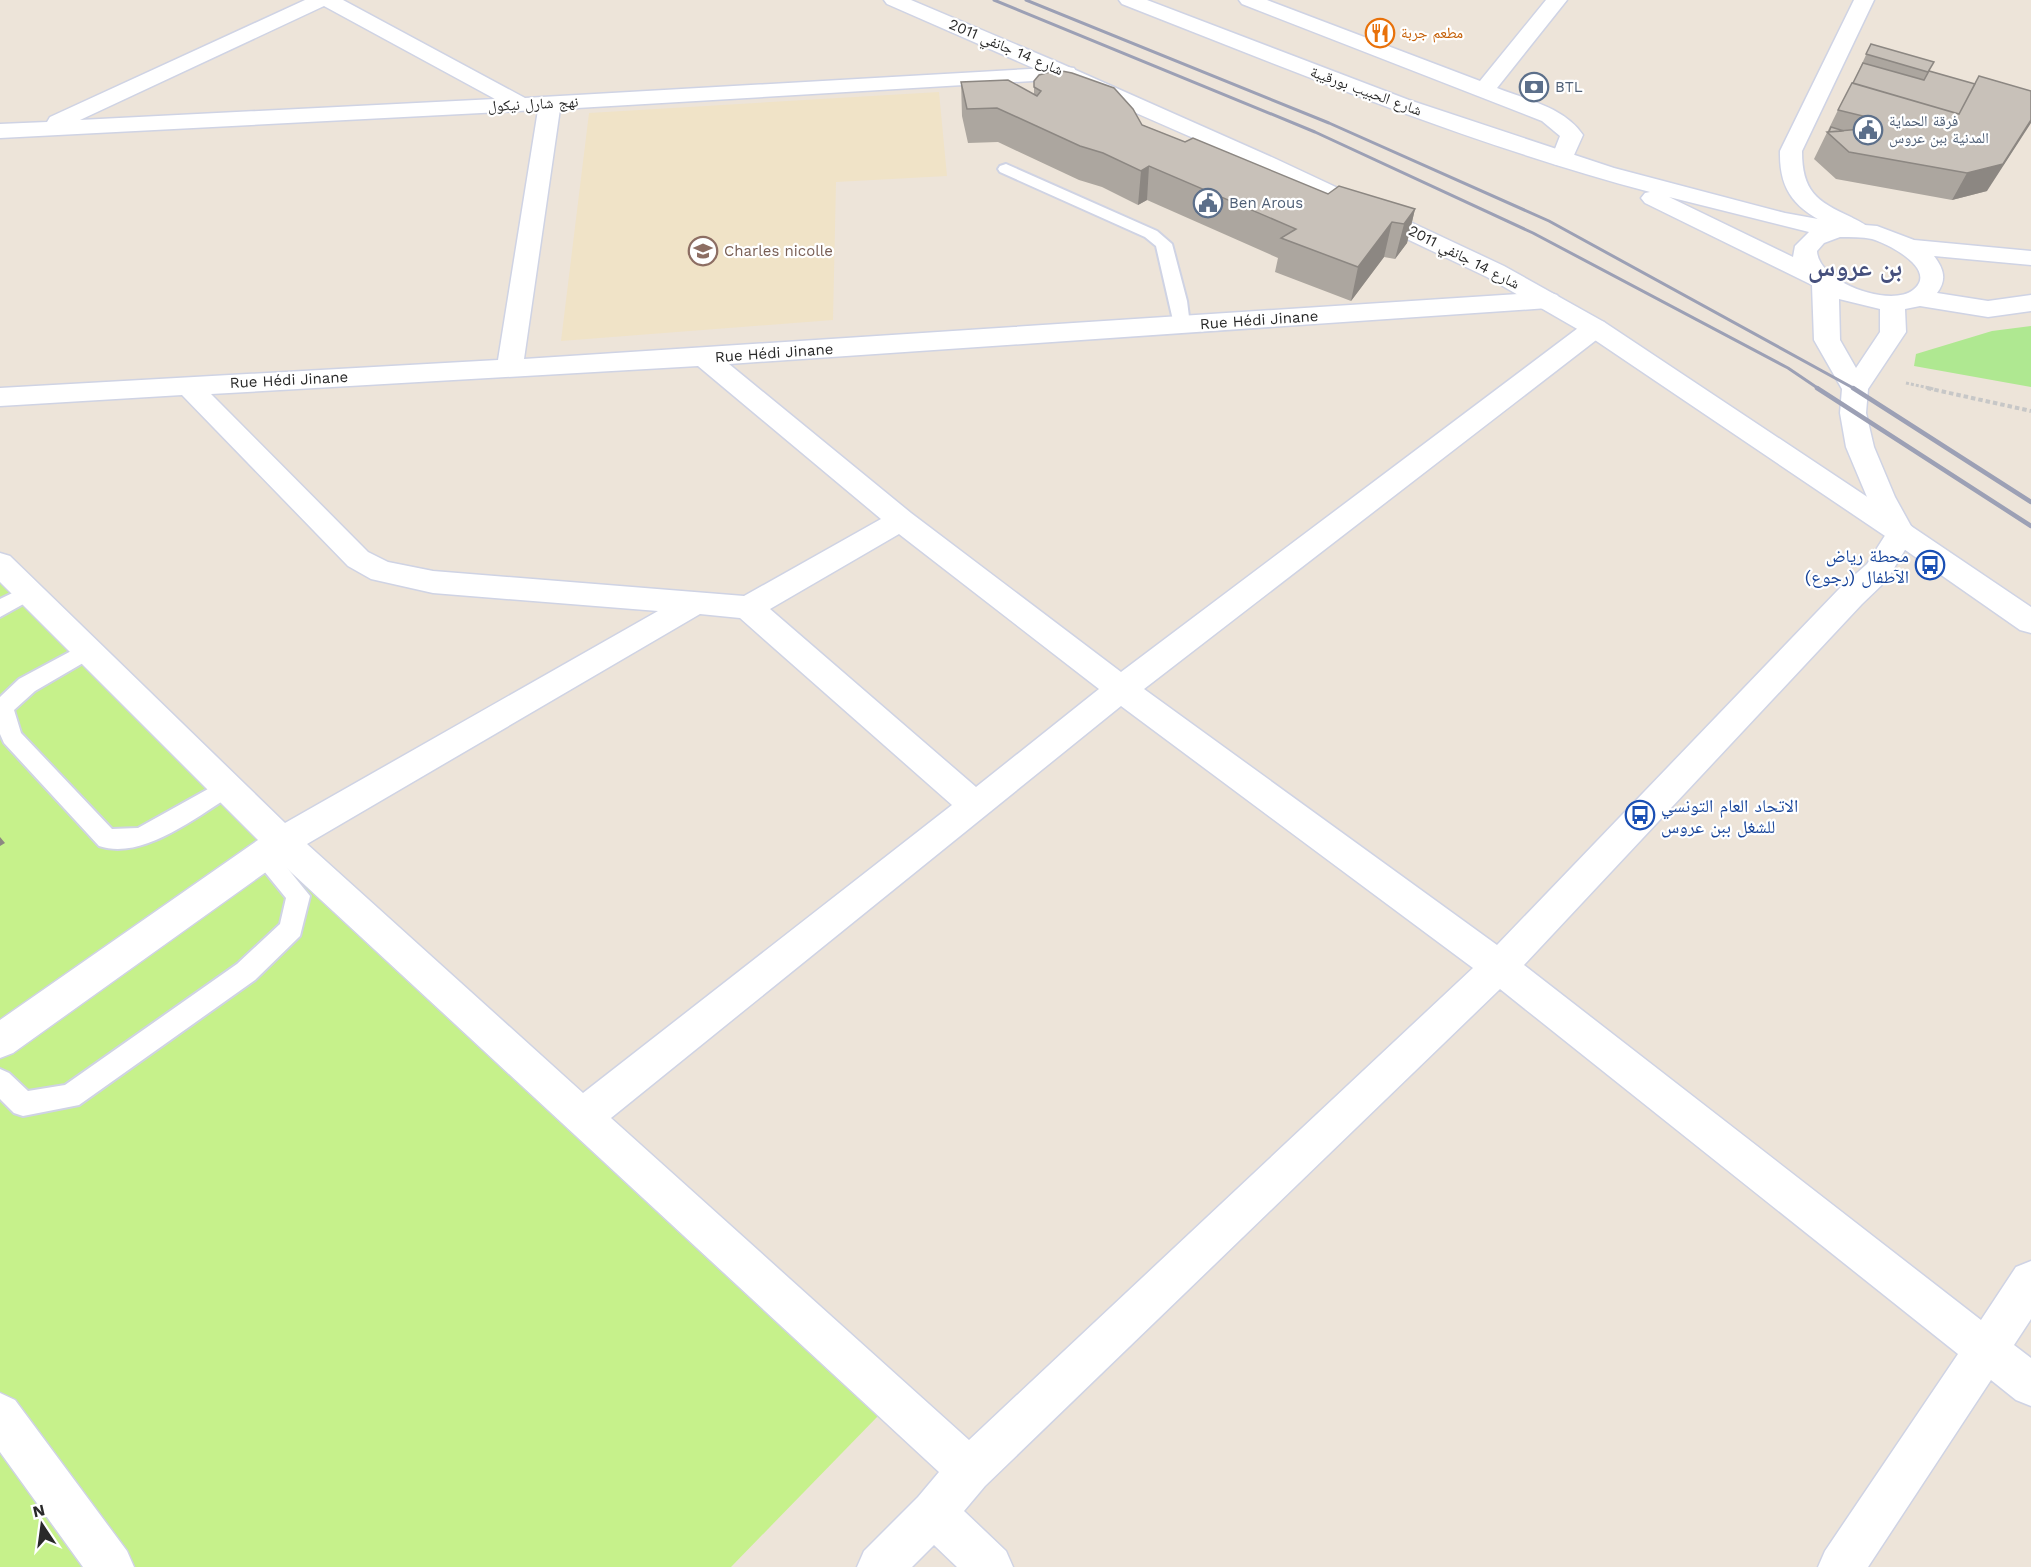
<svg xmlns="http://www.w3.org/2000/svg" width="2031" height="1567" viewBox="0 0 2031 1567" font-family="'Work Sans','Noto Naskh Arabic',sans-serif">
	<rect width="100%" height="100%" fill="#ede4d9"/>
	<path fill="#f0e3c7" d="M939,92L947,176L836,182L833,320L561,341L589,113Z"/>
	<path fill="#afe891" d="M2031,326V387L1914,366L1916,354L1992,331Z"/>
	<path fill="#c6f18b" d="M0,563L878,1416L731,1567H0Z"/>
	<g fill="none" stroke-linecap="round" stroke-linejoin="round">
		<g stroke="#cfd3e4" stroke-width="4">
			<path id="service" d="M1006,164L1157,231L1172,244L1187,301L1190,325L1187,329H1175L1156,246L1145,237L1000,172L998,169L1000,166Z
				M29,585L36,587L39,592L36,597L0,617V599Z
				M88,642L95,644L99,650L95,656L35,691L14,710L21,733L112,829L138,828L226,779L234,782L237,788L234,794C197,816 143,861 99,846L4,743L0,734V697L19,679Z
				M263,845L271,848L310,896L300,936L255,980L79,1105L23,1116L14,1113L0,1099V1069L9,1073L28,1091L65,1085L237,964L280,924L286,898L251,855L255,848Z"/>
		</g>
		<g stroke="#cfd3e4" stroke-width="3">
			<path id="minor" d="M305,0H343L525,98L1066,67L1074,68L1077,73L1074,78L1066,79L560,109L524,359L1548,292L1557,295L1561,300L1557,305L1548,308L729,364L911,513L1121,672L1586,322L1595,320L1604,322L1608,328L1604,334L1144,689L1497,945L1840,588L1867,564L1891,526L1901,523L1911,526L1915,533L1887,580L1862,604L1524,965L1981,1320L2016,1267L2031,1261V1319L2014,1345L2031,1358V1406L2016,1400L1991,1380L1868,1567H1818L1825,1551L1958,1354L1500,989L985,1486L964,1511L1006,1551L1013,1567H957L934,1545L912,1567H857L864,1551L918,1497L939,1472L280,862L13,1053L0,1058V1020L258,840L0,582V553L10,556L285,823L658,611L433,593L371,579L348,566L182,395L0,406V388L498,360L538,110L0,138V124L47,122L50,117ZM324,6L495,99L80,120ZM698,366L881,519L744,596L433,571L388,562L368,552L211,394ZM899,534L1099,689L976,787L770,609ZM700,614L740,618L952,805L583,1093L307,844ZM1121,706L1473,968L969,1440L611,1118Z
				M1239,0H1267L1480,81L1546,0H1567L1497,88C1527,100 1564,107 1583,135L1570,164L1562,166L1554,164L1551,159L1560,136L1542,121L1242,4Z
				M1854,0H1874L1802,151C1802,191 1816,201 1851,217C1858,221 1865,223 1870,230L1866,235C1853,238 1843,232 1831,226C1796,209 1779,192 1780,151Z
				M0,1393L15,1400L127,1551L134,1567H83L0,1452Z"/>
		</g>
		<g stroke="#cfd3e4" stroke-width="3">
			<path id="tertiary" d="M884,0H911L1062,64L1276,159L1504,266L1604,322L1911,526L1915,533L1911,540L1901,543L1891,540L1586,334L1487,277L1207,144L887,4Z"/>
		</g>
		<g stroke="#cfd3e4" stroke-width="3">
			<path id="secondary" d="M1119,0H1147L1409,100L1614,168L1785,213L1840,223L1877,226L1914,240L2031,251V265L1934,256C1944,269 1947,280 1937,293L1988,301L2031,295V311L1988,317L1920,306L1905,309L1906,332L1868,389L1866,413L1874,447L1895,497L1911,526L2031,607V633L2020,630L1891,540L1867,497L1846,447L1840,413L1842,389L1814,340L1812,285L1645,203L1641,198L1645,193L1650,192C1469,144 1296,72 1122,4ZM1669,197L1809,232L1795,246L1793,257ZM1840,237C1851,237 1862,237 1872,239C1889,244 1939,270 1913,290C1890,308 1818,282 1817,251L1824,243ZM1839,299L1880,309V332L1856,368L1840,340Z"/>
		</g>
		<path stroke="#c7c7c7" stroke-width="3" stroke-dasharray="3 2" stroke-linecap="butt" d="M1906,383L1934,389"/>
		<path stroke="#c7c7c7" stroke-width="4" stroke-dasharray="4.5 3" stroke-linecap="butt" d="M1927,388L2031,411"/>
		<use href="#service" fill="#fff" fill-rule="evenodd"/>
		<use href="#minor" fill="#fff" fill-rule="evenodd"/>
		<use href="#tertiary" fill="#fff" fill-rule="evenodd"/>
		<use href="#secondary" fill="#fff" fill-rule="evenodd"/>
		<path stroke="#9ca0b5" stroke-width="3" d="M994,0L1315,132L1533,233L1788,368L1819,389
			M1026,0L1329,123L1549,221L1855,389"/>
		<path stroke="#9ca0b5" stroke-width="4.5" d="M1817,388L2031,526
			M1853,388L2031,502"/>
	</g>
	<path fill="#aca69f" d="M1871,44L1929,71L1987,191L1952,200L1836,179L1814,159L1838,110L1854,81Z
		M1034,81L1185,142L1328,194L1415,209L1407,243L1395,259L1384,257L1351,301L1275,272L1278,258L1147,200L1138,205L1102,187L1079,180L998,142L968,143L962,116L961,82L1034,94Z"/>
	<path fill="#8c8782" d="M2031,120V123L1987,191L1952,200L1967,173Z
		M1149,166L1147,200L1138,205L1141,171Z
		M1415,209L1407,243L1395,259L1404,224Z
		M1392,222L1384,257L1351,301L1358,267Z
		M0,837L5,843L0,846Z"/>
	<path fill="#c8c1b9" stroke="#8c8782" stroke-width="1.5" d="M1871,44L1934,62L1928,72L1866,54Z
		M1863,63L1924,80L1929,71L1975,84L1959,114L1853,83Z
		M1057,70L1072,73L1114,88L1133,109L1142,125L1185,142L1193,138L1328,194L1339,186L1415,209L1404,224L1392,222L1358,267L1281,238L1296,229L1149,166L1141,171L1103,153L1080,146L997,108L967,109L961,82L1008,80L1037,96L1041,91L1034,87V81L1039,75Z
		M1979,76L2031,91V120L2003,164L1967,173L1849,152L1827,132L1861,129L1867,117L1838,110L1852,83L1959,114Z
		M1831,127L1844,131L1829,132Z"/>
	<defs>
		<g id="restaurant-ring" transform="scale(1.5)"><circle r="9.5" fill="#fff" stroke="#e8710a" stroke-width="1.5"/><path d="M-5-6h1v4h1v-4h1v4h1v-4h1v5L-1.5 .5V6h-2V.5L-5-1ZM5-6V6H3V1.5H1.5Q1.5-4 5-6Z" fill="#e8710a"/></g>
		<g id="bank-ring" transform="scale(1.5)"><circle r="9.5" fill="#fff" stroke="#5c6f8a" stroke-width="1.5"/><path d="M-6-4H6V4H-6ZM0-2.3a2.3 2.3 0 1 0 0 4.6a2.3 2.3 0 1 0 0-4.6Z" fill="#5c6f8a"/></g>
		<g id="civic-ring" transform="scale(1.5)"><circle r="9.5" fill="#fff" stroke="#5c6f8a" stroke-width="1.5"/><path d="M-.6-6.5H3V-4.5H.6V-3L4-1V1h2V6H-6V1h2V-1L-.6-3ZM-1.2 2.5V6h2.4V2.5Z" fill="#5c6f8a"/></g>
		<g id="school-ring" transform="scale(1.5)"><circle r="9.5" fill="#fff" stroke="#8d6e63" stroke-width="1.5"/><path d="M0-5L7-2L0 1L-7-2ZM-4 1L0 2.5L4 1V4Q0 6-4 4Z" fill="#8d6e63"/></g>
		<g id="bus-ring" transform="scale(1.5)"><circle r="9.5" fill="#fff" stroke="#1a4fb4" stroke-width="1.5"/><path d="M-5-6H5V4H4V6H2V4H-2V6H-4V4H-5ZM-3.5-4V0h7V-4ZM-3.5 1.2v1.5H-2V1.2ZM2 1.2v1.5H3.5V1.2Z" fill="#1a4fb4"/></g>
	</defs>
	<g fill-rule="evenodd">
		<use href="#restaurant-ring" x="1380" y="33"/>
		<use href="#bank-ring" x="1534" y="87"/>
		<use href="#civic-ring" x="1868" y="130"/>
		<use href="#civic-ring" x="1208" y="203"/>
		<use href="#school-ring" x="703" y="251"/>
		<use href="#bus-ring" x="1930" y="565"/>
		<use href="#bus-ring" x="1640" y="815"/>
	</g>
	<g text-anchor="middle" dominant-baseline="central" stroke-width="4.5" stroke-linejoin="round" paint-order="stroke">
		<g font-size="15" fill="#c56008" stroke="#fff" text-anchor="start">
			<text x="1401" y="33">مطعم جربة</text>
		</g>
		<g font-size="15" fill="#292929" stroke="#fff">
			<text transform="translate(1006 47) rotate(23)">شارع 14 جانفي 2011</text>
			<text transform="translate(1366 91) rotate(20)">شارع الحبيب بورقيبة</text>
			<text transform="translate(533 104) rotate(-3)">نهج شارل نيكول</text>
			<text transform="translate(1464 257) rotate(27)">شارع 14 جانفي 2011</text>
			<text transform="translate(1259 320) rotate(-4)">Rue Hédi Jinane</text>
			<text transform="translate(774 353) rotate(-4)">Rue Hédi Jinane</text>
			<text transform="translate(289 380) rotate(-3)">Rue Hédi Jinane</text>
		</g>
		<g font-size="15" fill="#4e5e75" stroke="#fff" text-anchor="start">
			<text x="1555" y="87">BTL</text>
			<text x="1889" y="121">فرقة الحماية<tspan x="1889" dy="17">المدنية ببن عروس</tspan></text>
			<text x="1229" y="203">Ben Arous</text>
		</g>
		<g font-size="15" fill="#785e54" stroke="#fff" text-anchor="start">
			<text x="724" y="251">Charles nicolle</text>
		</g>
		<g font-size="18" fill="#164399" stroke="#fff" text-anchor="end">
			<text x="1909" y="555">محطة رياض<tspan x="1909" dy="21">الآطفال (رجوع)</tspan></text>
			<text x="1661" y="805" text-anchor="start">الاتحاد العام التونسي<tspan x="1661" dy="21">للشغل ببن عروس</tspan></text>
		</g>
		<g font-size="26" font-weight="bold" fill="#46507d" stroke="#fff">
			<text x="1855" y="267">بن عروس</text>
		</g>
	</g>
	<g transform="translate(42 1525) rotate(347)" stroke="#ffffff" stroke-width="4.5" paint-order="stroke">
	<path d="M0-4.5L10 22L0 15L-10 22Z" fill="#292929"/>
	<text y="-9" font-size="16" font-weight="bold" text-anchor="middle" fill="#292929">N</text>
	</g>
</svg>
